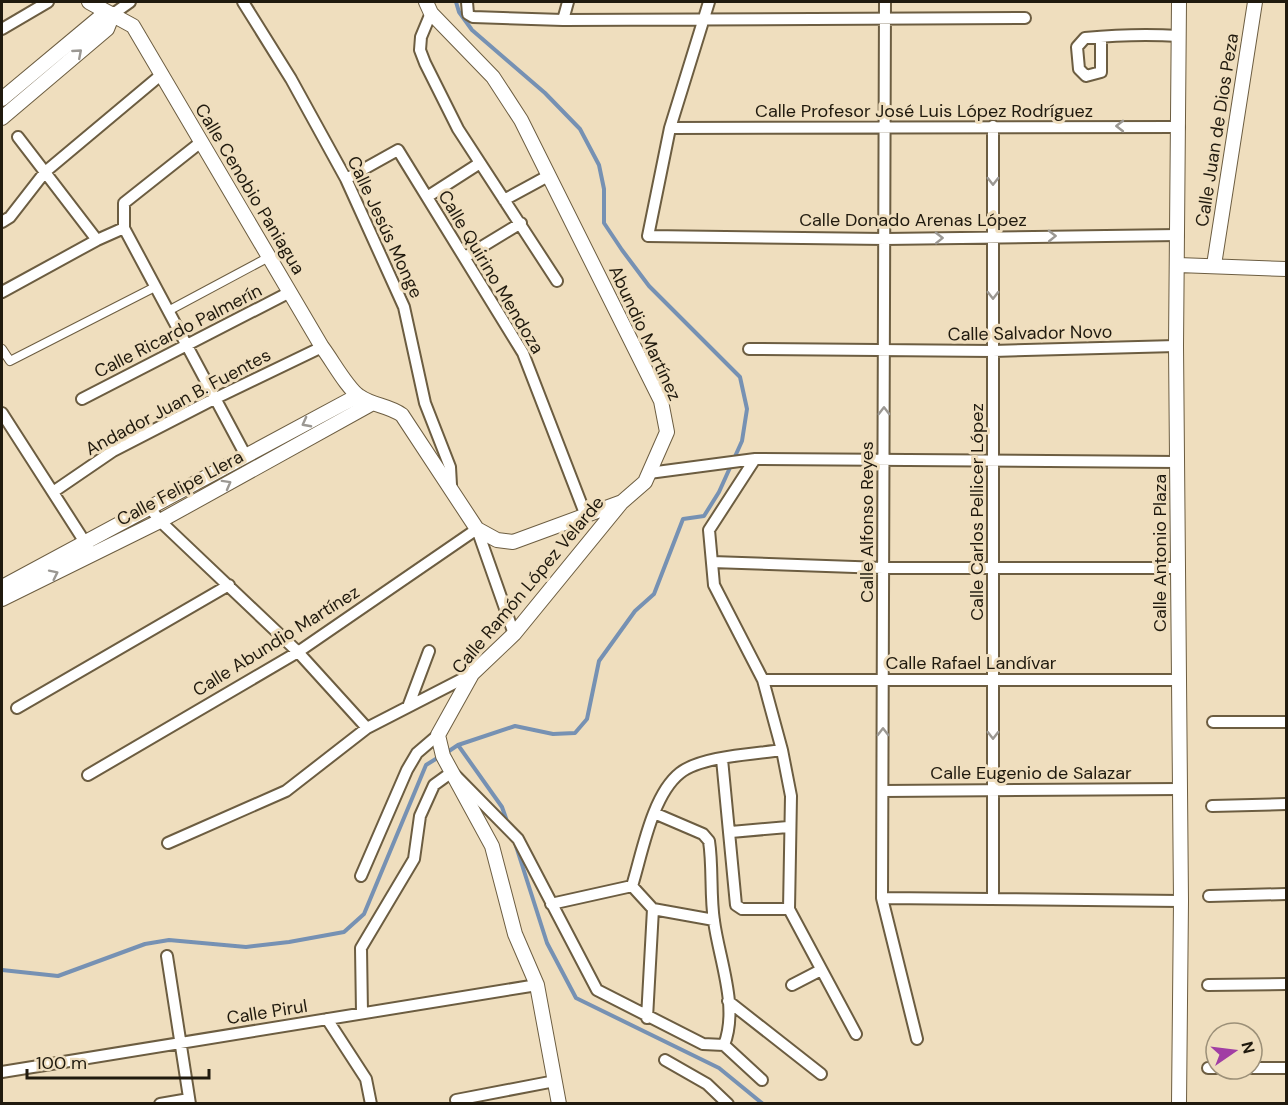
<svg xmlns="http://www.w3.org/2000/svg" width="1288" height="1105" viewBox="0 0 1288 1105" font-family="'DM Sans',sans-serif">
	<rect width="100%" height="100%" fill="#efdebe"/>
	<g fill="none" stroke-linecap="round" stroke-linejoin="round">
		<path stroke="#7691b3" stroke-width="4" d="M458,745L502,807L508,824
			M446,753L458,745L515,726L553,734L575,733L587,719L599,661L635,611L654,594L683,519L704,516L719,492L742,441L747,409L740,377L649,286L622,250L604,223V189L599,165L580,129L545,93L472,30L459,12L456,2
			M516,846L547,943L576,998L719,1068L763,1104
			M2,970L58,976L145,944L169,940L246,947L289,942L344,932L364,914L426,765L439,757"/>
		<g stroke="#6c5d41" stroke-width="10">
			<path id="pedestrian" d="M168,311L269,257
				M2,349L10,361L155,287"/>
		</g>
		<g stroke="#6c5d41" stroke-width="14">
			<path id="minor" d="M243,2L291,79L346,179L404,307L425,403L450,467L451,485
				M467,2L468,14L473,17L563,20L1025,18
				M709,2L670,128L648,236L885,239L1178,235
				M885,2L882,898L917,1039
				M431,13L421,37L420,50L425,63L458,129L557,281
				M113,14L130,2
				M563,20L568,2
				M2,29L48,2
				M1101,37V72L1086,76L1079,69L1077,47L1085,38C1116,35 1148,34 1179,36
				M993,126V899
				M670,128L1179,127
				M18,137L97,240
				M201,142L124,203V228L246,456
				M346,179L398,150L523,353L586,516
				M427,197L480,163
				M504,200L548,176
				M2,222L10,217L45,172L162,74
				M465,257L521,223
				M2,292L97,240L124,228
				M749,349L993,351L1176,346
				M82,399L290,292
				M2,413L88,547
				M755,459L709,530L714,585L763,680L782,750L791,796L789,909L856,1034
				M649,473L755,459L1177,462
				M53,492L113,451L214,399L322,347
				M150,508L160,521L298,652L367,728
				M712,562L883,568H1178
				M763,680H1179
				M408,707L429,651
				M17,708L229,585
				M1213,722H1286
				M722,759L736,905L742,909H789
				M88,775L298,652L477,529L514,634
				M883,791L1180,789
				M1212,806L1286,804
				M654,813L703,834L709,841C713,867 710,895 714,921C719,959 739,1007 724,1045
				M731,832L788,827
				M168,843L286,791L367,728L472,674
				M361,876L407,770L417,753L438,735
				M632,886C642,854 652,795 680,773C701,756 756,754 782,750
				M1209,896L1286,894
				M882,898L1181,901
				M551,904L632,886L653,909L714,920
				M167,956L190,1104
				M792,985L821,970
				M1208,985L1286,984
				M728,1001L821,1074
				M362,1013L361,948L414,859L420,816L434,785L452,772L518,839L597,990L703,1044L724,1045L762,1080
				M647,1018L653,909
				M327,1019L366,1079L371,1104
				M665,1060L707,1084L728,1104
				M1208,1068H1216
				M1252,1068H1286
				M2,1072L537,985
				M456,1100L555,1081
				M160,1104L189,1099"/>
		</g>
		<g stroke="#6c5d41" stroke-width="16">
			<path id="tertiary" d="M89,2L133,26L322,347C332,360 347,388 359,396C373,406 388,405 402,415L477,529L497,540L513,542L622,502L645,482L667,432L661,401L521,120L493,77L431,13L426,2
				M1179,2L1176,346L1181,901L1179,1104
				M2,99L99,18L113,14
				M2,118L107,29L113,14
				M1178,265L1286,269
				M1214,265L1255,2
				M2,587L357,396
				M2,599L160,521L373,403
				M559,1104L537,985L515,934L492,846L443,756L438,735L472,674L514,634L621,503"/>
		</g>
		<use href="#pedestrian" stroke="#fff" stroke-width="8"/>
		<use href="#minor" stroke="#fff" stroke-width="10"/>
		<use href="#tertiary" stroke="#fff" stroke-width="14"/>
	</g>
	<defs><path id="oneway-chevron" d="M-2-3.5L2.5 0L-2 3.5" fill="none" stroke-width="1.6" stroke-linecap="round" stroke-linejoin="round" transform="scale(1.5)"/></defs>
	<g stroke="#9b9893">
		<use href="#oneway-chevron" transform="translate(78 53) rotate(-41)"/>
		<use href="#oneway-chevron" transform="translate(1120 126) rotate(-180)"/>
		<use href="#oneway-chevron" transform="translate(993 181) rotate(90)"/>
		<use href="#oneway-chevron" transform="translate(1052 236) rotate(-1)"/>
		<use href="#oneway-chevron" transform="translate(939 238) rotate(-1)"/>
		<use href="#oneway-chevron" transform="translate(993 295) rotate(90)"/>
		<use href="#oneway-chevron" transform="translate(884 411) rotate(-90)"/>
		<use href="#oneway-chevron" transform="translate(306 423) rotate(152)"/>
		<use href="#oneway-chevron" transform="translate(227 484) rotate(-29)"/>
		<use href="#oneway-chevron" transform="translate(54 574) rotate(-26)"/>
		<use href="#oneway-chevron" transform="translate(883 732) rotate(-90)"/>
		<use href="#oneway-chevron" transform="translate(993 735) rotate(90)"/>
	</g>
	<g text-anchor="middle" dominant-baseline="central" stroke-width="6" stroke-linejoin="round" paint-order="stroke">
		<g font-size="18" fill="#201a0e" stroke="#efdebe">
			<text x="924" y="111">Calle Profesor José Luis López Rodríguez</text>
			<text transform="translate(1217 130) rotate(-81)">Calle Juan de Dios Peza</text>
			<text transform="translate(250 189) rotate(59)">Calle Cenobio Paniagua</text>
			<text x="913" y="220">Calle Donado Arenas López</text>
			<text transform="translate(385 227) rotate(65)">Calle Jesús Monge</text>
			<text transform="translate(491 272) rotate(59)">Calle Quirino Mendoza</text>
			<text transform="translate(178 331) rotate(-27)">Calle Ricardo Palmerín</text>
			<text transform="translate(645 333) rotate(65)">Abundio Martínez</text>
			<text transform="translate(1030 333) rotate(-1)">Calle Salvador Novo</text>
			<text transform="translate(178 402) rotate(-28)">Andador Juan B. Fuentes</text>
			<text transform="translate(180 488) rotate(-28)">Calle Felipe Llera</text>
			<text transform="translate(977 512) rotate(-90)">Calle Carlos Pellicer López</text>
			<text transform="translate(867 522) rotate(-90)">Calle Alfonso Reyes</text>
			<text transform="translate(1160 553) rotate(-90)">Calle Antonio Plaza</text>
			<text transform="translate(528 585) rotate(-50)">Calle Ramón López Velarde</text>
			<text transform="translate(276 641) rotate(-32)">Calle Abundio Martínez</text>
			<text x="971" y="663">Calle Rafael Landívar</text>
			<text x="1031" y="773">Calle Eugenio de Salazar</text>
			<text transform="translate(267 1012) rotate(-9)">Calle Pirul</text>
		</g>
	</g>
	<rect width="1288" height="1105" fill="none" stroke="#201a0e" stroke-width="6"/>
	<g transform="translate(1234 1051) rotate(76)"><circle r="28" fill="#efdebe" stroke="#9c9078" stroke-width="1.5"/>
	<path d="M0-4.5L10 22L0 15L-10 22Z" fill="#a13ea4"/>
	<text y="-9" font-size="16" font-weight="bold" text-anchor="middle" fill="#201a0e">N</text>
	</g>
	<path d="M27 1069v9h182v-9" fill="none" stroke="#201a0e" stroke-width="3"/>
	<text x="36" y="1069" font-size="18" fill="#201a0e" stroke="#efdebe" stroke-width="4.5" paint-order="stroke">100 m</text>
</svg>
